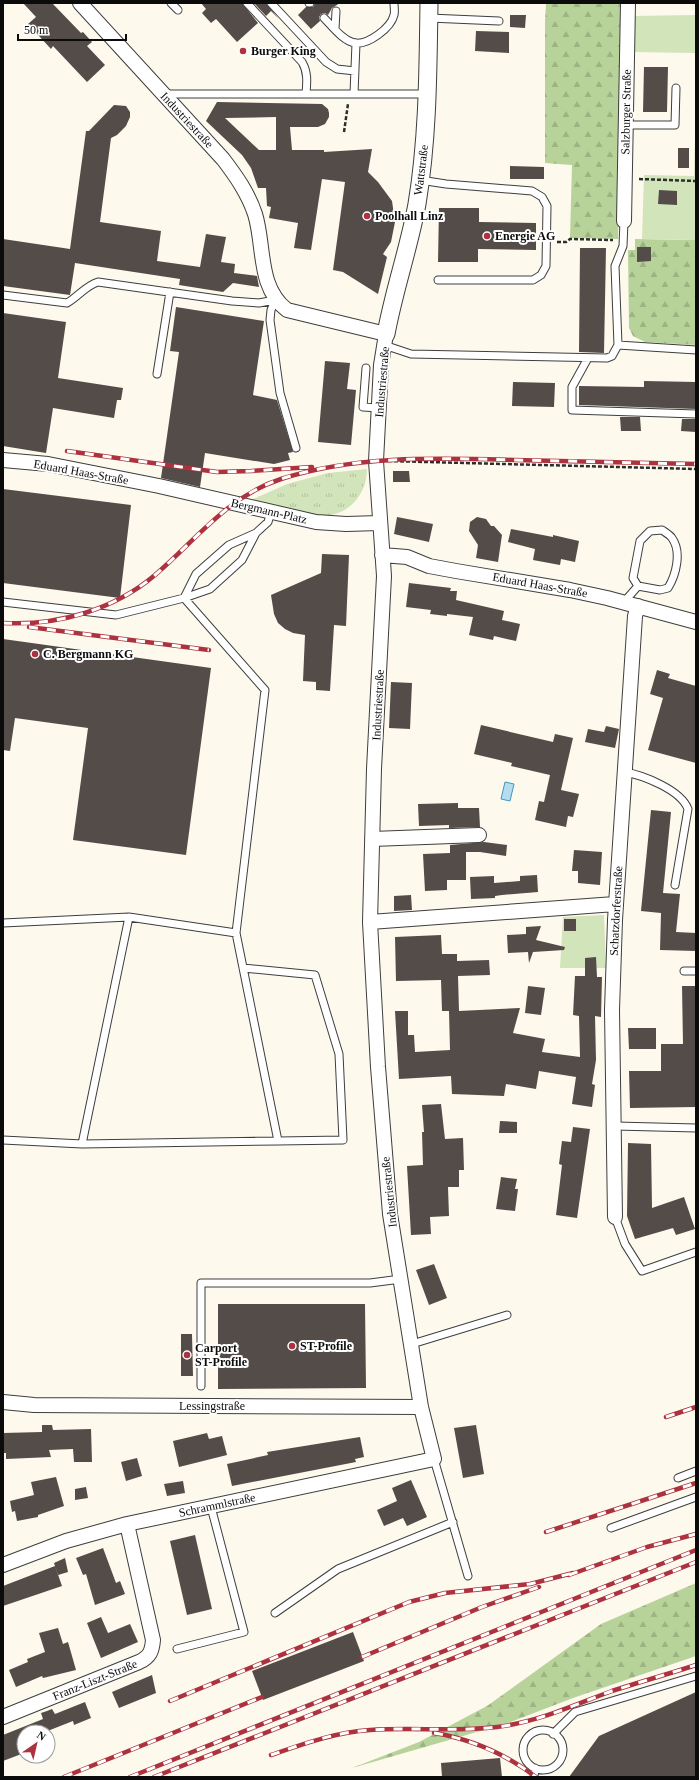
<svg xmlns="http://www.w3.org/2000/svg" width="699" height="1780" viewBox="0 0 699 1780" font-family="Georgia,serif">
	<defs>
		<pattern id="grass-tufts" width="24" height="20" patternUnits="userSpaceOnUse"><rect width="24" height="20" fill="#d2e4b9"/><path d="M3 7l-1-3M5 7V3M7 7l1-3M15 17l-1-3M17 17v-4M19 17l1-3" fill="none" stroke="#b3c29e"/></pattern>
		<pattern id="forest-firs" width="22" height="20" patternUnits="userSpaceOnUse"><rect width="22" height="20" fill="#b7d39a"/><path d="M5 1l3.5 6h-7zM16 11l3.5 6h-7z" fill="#9cb483"/></pattern>
	</defs>
	<rect width="100%" height="100%" fill="#fdf9ec"/>
	<path fill="url(#grass-tufts)" d="M367,469C367,494 348,518 320,515C298,513 273,505 251,500L287,484L328,473Z"/>
	<path fill="url(#forest-firs)" d="M546,3H622L618,239L570,238L572,165L545,163V22Z
		M635,239L696,240V345L645,342L633,336L629,328L628,250H635Z
		M696,1583V1656L573,1698L508,1723L352,1768L419,1742L487,1706L601,1624Z"/>
	<path fill="#d2e4b9" d="M696,15V53L631,52L632,16Z
		M696,103V240L642,239L644,175L694,176Z
		M604,915L606,968H560L563,917Z"/>
	<path fill="#b5ddf0" stroke="#4495bf" d="M505,782L514,784L510,801L501,799Z"/>
	<path fill="#534c49" fill-rule="evenodd" d="M23,3H52L81,33L83,32L92,42L87,46L105,65L87,82L53,46L51,49L28,24L36,17Z
		M201,3H242L258,23L237,42L216,19L211,23L202,13L206,9Z
		M254,3H266L278,18L271,11L266,16Z
		M315,3H340L332,8L328,15L325,13L321,14L319,17L320,21L311,29L298,15L306,7H313Z
		M510,15H526L525,28L510,27Z
		M476,31L509,32V53L475,51Z
		M644,67H668L667,112H643Z
		M217,102L322,104L328,109L329,113V117L325,124L318,127H290L292,150H324V152L372,149L368,172L378,182L392,201L395,222L391,242L383,254L387,257L378,294L343,272L333,270L345,182L322,179L311,250L294,248L298,223L269,218L271,207L267,206L266,188H258L251,168L242,155L206,121ZM276,117V150H259L225,118Z
		M114,105L126,106L130,112V117L126,126L117,135L111,138L100,222L161,231L157,261L200,267L206,234L226,237L221,262L235,264L234,273L257,276L259,287L233,283L223,292L179,285L180,279L75,263L70,295L3,286V239L70,249L86,131H89Z
		M678,148H689V168H678Z
		M510,166L544,167V179H510Z
		M659,190L677,191V205L658,204Z
		M439,208H479V222L536,223V250L478,249V262H438Z
		M637,247H651V261L637,262Z
		M580,248H606L604,353L579,352Z
		M176,307L264,321L253,395L277,400L293,452L288,453L290,460L274,464L205,453L200,487L161,478L179,352L170,351Z
		M3,313L66,322L58,378L123,388L121,400H117L114,418L53,408L46,453L3,446Z
		M325,361L350,363L347,389L356,390L351,445L318,442Z
		M644,381L696,382V409L579,405V386L644,387Z
		M513,382L555,383L554,407L512,406Z
		M620,417H640L641,431H621Z
		M682,419H696V432L681,431Z
		M393,471H409L410,482H393Z
		M3,489L131,505L120,598L3,583Z
		M397,517L433,524L429,542L394,534Z
		M477,517L486,519L491,526H494L502,535L498,562L476,558L478,545L469,531L470,522Z
		M511,529L553,537V535L579,541L575,562L561,559L560,565L533,560L535,549L508,542Z
		M322,554L349,555L346,626L334,625L330,691L316,690V682L303,681L305,635L293,633L285,629L278,623L274,614L271,595L321,573Z
		M409,583L451,588L450,591H457L456,600L504,611L502,620L520,624L516,641L494,636L493,640L469,635L473,617L447,614V616L430,614L431,610L406,607Z
		M3,639L211,668L186,855L73,840L88,728L15,718L10,751L3,750Z
		M657,670L670,674L668,678L696,686V763L648,750L663,698L650,694Z
		M391,682L412,683L410,729L389,728Z
		M481,725L553,742L555,734L573,738L561,790L579,794L573,817L568,816L566,827L535,820L539,801L544,802L550,775L511,766L512,763L474,754Z
		M606,726L619,729L615,748L585,742L588,729L604,732Z
		M458,803V808H479L480,827L449,828V825L419,826L418,804Z
		M651,810L671,812L663,893L680,894L676,932L696,933V951L660,950L661,913L641,911Z
		M484,842L507,845L506,856L480,852H466V880H447V890L425,891L423,854L450,853V845Z
		M574,850L602,852L600,885L578,883V871H572Z
		M537,875L538,892L502,895L495,896V898L471,899L470,877L494,876V883L520,881V876Z
		M411,895L412,910L394,911V896Z
		M564,919H576V931H564Z
		M541,926L536,940L565,947L564,950L533,952L529,963L528,952L508,953L507,935L526,934V927Z
		M441,935L442,954H457V961L489,960L490,975L458,976L459,1011L520,1008L513,1033L545,1039L542,1052L580,1057L579,1016L573,1015L575,976H585V958L596,957L597,977H602L601,1017L595,1016L596,1060L592,1084L595,1085L592,1107L572,1104L576,1077L539,1071L536,1089L506,1084L504,1096L452,1094L451,1076L399,1079L395,1011H408V1035H414L415,1052L450,1050L449,1011H442L441,980L396,981L395,937Z
		M528,986L545,988L541,1015L525,1013Z
		M682,986H696V1107L630,1108L629,1071H661V1044H683Z
		M628,1028H656V1049H629Z
		M441,1104L445,1139L463,1138L464,1170H459V1187H448L449,1216L430,1217L431,1234L411,1235L407,1166L423,1165L422,1132H424L422,1105Z
		M500,1121L517,1122V1133H499Z
		M573,1127L590,1129L577,1218L556,1215L562,1165L559,1164L562,1141L571,1142Z
		M628,1143L651,1144L652,1208L684,1197L695,1229L676,1235L673,1228L635,1239L627,1216Z
		M501,1177L517,1179L515,1189H518L515,1211L496,1209Z
		M434,1264L447,1298L429,1305L416,1270Z
		M218,1304H365L366,1388L218,1389Z
		M181,1334H192L193,1376H181Z
		M42,1425H52L53,1430L91,1429L92,1462H74L73,1449L49,1450L51,1457L6,1459V1453H3V1433L42,1432Z
		M476,1425L484,1474L463,1478L454,1428Z
		M207,1433L209,1439L222,1436L227,1455L179,1467L173,1441Z
		M360,1437L364,1457L355,1459L356,1462L232,1486L227,1464L268,1455L267,1452Z
		M137,1458L142,1476L126,1481L121,1462Z
		M56,1477L64,1506L38,1515V1517L17,1521L15,1511L12,1512L10,1501L34,1495L31,1482Z
		M411,1480L427,1517L407,1526L403,1518L384,1526L377,1510L397,1501L392,1488Z
		M183,1481L185,1493L167,1496L164,1484Z
		M86,1487L88,1498L75,1500V1489Z
		M195,1535L212,1609L187,1615L170,1541Z
		M103,1548L116,1583L120,1581L125,1594L95,1605L86,1574L83,1575L76,1558Z
		M65,1558L68,1572L58,1575L54,1563Z
		M55,1566L62,1586L3,1606V1586Z
		M101,1617L108,1633L130,1624L138,1642L101,1658L87,1623Z
		M58,1628L63,1644L68,1642L76,1670L43,1678L42,1676L16,1687L9,1670L28,1662L27,1659L45,1652L39,1633Z
		M353,1632L364,1661L263,1700L252,1671Z
		M152,1675L156,1693L119,1708L112,1692Z
		M696,1692V1777H569L599,1736Z
		M85,1702L91,1718L74,1725L73,1721L45,1732H24V1753L3,1761V1735L43,1719L41,1713L47,1711L52,1709L55,1714Z
		M500,1758L502,1777H442L441,1763Z"/>
	<g fill="none" stroke-linecap="round" stroke-linejoin="round">
		<g stroke="#3e3e3e" stroke-width="9">
			<path id="service" d="M171,3L178,10
				M247,3L302,62C308,72 307,82 306,94
				M271,3L326,62L337,69L355,71
				M309,3H310
				M324,18C332,26 343,41 355,43C368,45 391,28 394,15C395,12 394,7 394,3
				M429,18L499,21
				M335,29L336,11
				M164,94H428
				M354,94L356,43
				M626,125H675L676,88
				M420,180L446,184L532,191L542,197L547,206L546,266L541,275L533,280H438
				M3,295L67,303C78,297 85,286 98,282L232,301L259,303L275,300
				M275,300L271,310L270,320L280,393L296,448
				M384,345L411,354L607,358L612,356L618,345L615,266L623,246L624,221
				M618,345L696,350
				M588,358L572,387V410L696,414
				M366,368L363,407L379,408
				M157,374L170,292
				M184,598L210,589L242,560L256,533L268,522L271,512
				M184,598L196,574L229,545L256,533
				M3,602L116,615L184,598L265,690L236,933L129,917L3,923
				M624,602L638,586L633,578L640,541L650,531L662,530C665,532 670,535 672,538C682,552 676,575 668,588L660,590L638,586
				M624,772C643,775 681,790 688,809L675,885
				M243,968L315,975L339,1054L343,1140L278,1141
				M684,971H696
				M615,1126L696,1128
				M3,1140L82,1144L278,1141L236,933
				M82,1144L129,917
				M615,1217L625,1244L642,1271L696,1252
				M412,1344L507,1315
				M201,1386V1283H370L401,1279
				M434,1459L468,1576
				M678,1478L696,1471
				M611,1528L696,1497
				M275,1613L338,1569L453,1522
				M177,1649L244,1632L211,1507
				M523 1750a20 20 0 1 1 40 0a20 20 0 1 1-40 0Z
				M553,1734L575,1712L696,1676
				M534,1777L535,1768"/>
		</g>
		<g stroke="#3e3e3e" stroke-width="16">
			<path id="minor" d="M624,221L628,3
				M3,460L48,464L159,486L316,522L346,524L380,523
				M382,555L407,557L429,566L456,571L570,590L607,598L696,622
				M372,839L479,835
				M370,922L615,904
				M615,1217L612,1010L615,920L635,616L638,606
				M3,1402L34,1405L421,1407
				M3,1565L66,1541L127,1524L434,1459L421,1407L390,1214L378,1067L370,922L374,769L384,576L376,461L381,365L386,334L287,310C257,287 265,246 255,214C248,193 236,176 223,159L80,3
				M3,1717L139,1662C150,1657 152,1651 153,1640L127,1524"/>
		</g>
		<g stroke="#3e3e3e" stroke-width="19">
			<path id="tertiary" d="M386,334C394,290 409,248 417,204C428,137 428,70 429,3"/>
		</g>
		<path stroke="#2d2d2d" stroke-width="2.5" stroke-dasharray="4 2" stroke-linecap="butt" d="M344,132L348,104
			M639,179L696,181
			M557,242H566L570,239L613,240
			M388,461L696,469"/>
		<use href="#service" stroke="#fff" stroke-width="7"/>
		<use href="#minor" stroke="#fff" stroke-width="14"/>
		<use href="#tertiary" stroke="#fff" stroke-width="17"/>
		<g stroke="#ad323f" stroke-width="4.5">
			<path id="rail" d="M67,451L217,472L251,471L312,467
				M3,623C57,626 114,610 155,575C196,540 228,496 281,479C355,455 437,458 514,460C575,461 635,463 696,464
				M29,627L209,650
				M666,1417L696,1407
				M546,1532L696,1483
				M569,1575L647,1547L696,1534
				M362,1657L482,1607L539,1587
				M170,1701L409,1602L445,1593L530,1584L573,1573
				M434,1733C471,1739 507,1755 536,1777
				M271,1755C303,1744 336,1732 370,1730C412,1727 455,1732 497,1727C538,1722 574,1705 612,1691C640,1682 668,1674 696,1665
				M64,1777L262,1697
				M130,1777L696,1550
				M154,1777L696,1562"/>
		</g>
		<use href="#rail" stroke="#fff" stroke-width="3" stroke-dasharray="9" stroke-linecap="butt"/>
	</g>
	<g fill="#ad323f" stroke="#fff" stroke-width="1.5">
		<circle cx="243" cy="51" r="4"/>
		<circle cx="367" cy="216" r="4"/>
		<circle cx="487" cy="236" r="4"/>
		<circle cx="35" cy="654" r="4"/>
		<circle cx="292" cy="1346" r="4"/>
		<circle cx="187" cy="1355" r="4"/>
	</g>
	<g text-anchor="middle" dominant-baseline="central" stroke-width="4" stroke-linejoin="round" paint-order="stroke">
		<g font-size="12" font-weight="bold" fill="#0b0b0b" stroke="#fff" text-anchor="start">
			<text x="251" y="51">Burger King</text>
			<text x="375" y="216">Poolhall Linz</text>
			<text x="495" y="236">Energie AG</text>
			<text x="43" y="654">C. Bergmann KG</text>
			<text x="300" y="1346">ST-Profile</text>
			<text x="195" y="1348">Carport<tspan x="195" dy="14">ST-Profile</tspan></text>
		</g>
		<g font-size="12" fill="#0b0b0b" stroke="#fff">
			<text transform="translate(626 112) rotate(-89)">Salzburger Straße</text>
			<text transform="translate(187 120) rotate(47)">Industriestraße</text>
			<text transform="translate(421 170) rotate(-83)">Wattstraße</text>
			<text transform="translate(382 382) rotate(-85)">Industriestraße</text>
			<text transform="translate(81 472) rotate(10)">Eduard Haas-Straße</text>
			<text transform="translate(269 511) rotate(13)">Bergmann-Platz</text>
			<text transform="translate(540 585) rotate(10)">Eduard Haas-Straße</text>
			<text transform="translate(378 705) rotate(-87)">Industriestraße</text>
			<text transform="translate(616 911) rotate(-87)">Schatzdorferstraße</text>
			<text transform="translate(389 1192) rotate(-96)">Industriestraße</text>
			<text x="212" y="1406">Lessingstraße</text>
			<text transform="translate(217 1505) rotate(-12)">Schrammlstraße</text>
			<text transform="translate(95 1680) rotate(-22)">Franz-Liszt-Straße</text>
		</g>
	</g>
	<rect width="699" height="1780" fill="none" stroke="#0b0b0b" stroke-width="8"/>
	<g transform="translate(36 1744) rotate(34)"><circle r="19" fill="#ffffff" stroke="#9d9d9d"/>
	<path d="M0-3L7 15L0 10L-7 15Z" fill="#ad323f"/>
	<text y="-6" font-size="11" font-weight="bold" text-anchor="middle" fill="#0b0b0b">N</text>
	</g>
	<path d="M18 34v6h108v-6" fill="none" stroke="#0b0b0b" stroke-width="2"/>
	<text x="24" y="34" font-size="12" fill="#0b0b0b" stroke="#ffffff" stroke-width="3" paint-order="stroke">50 m</text>
</svg>
